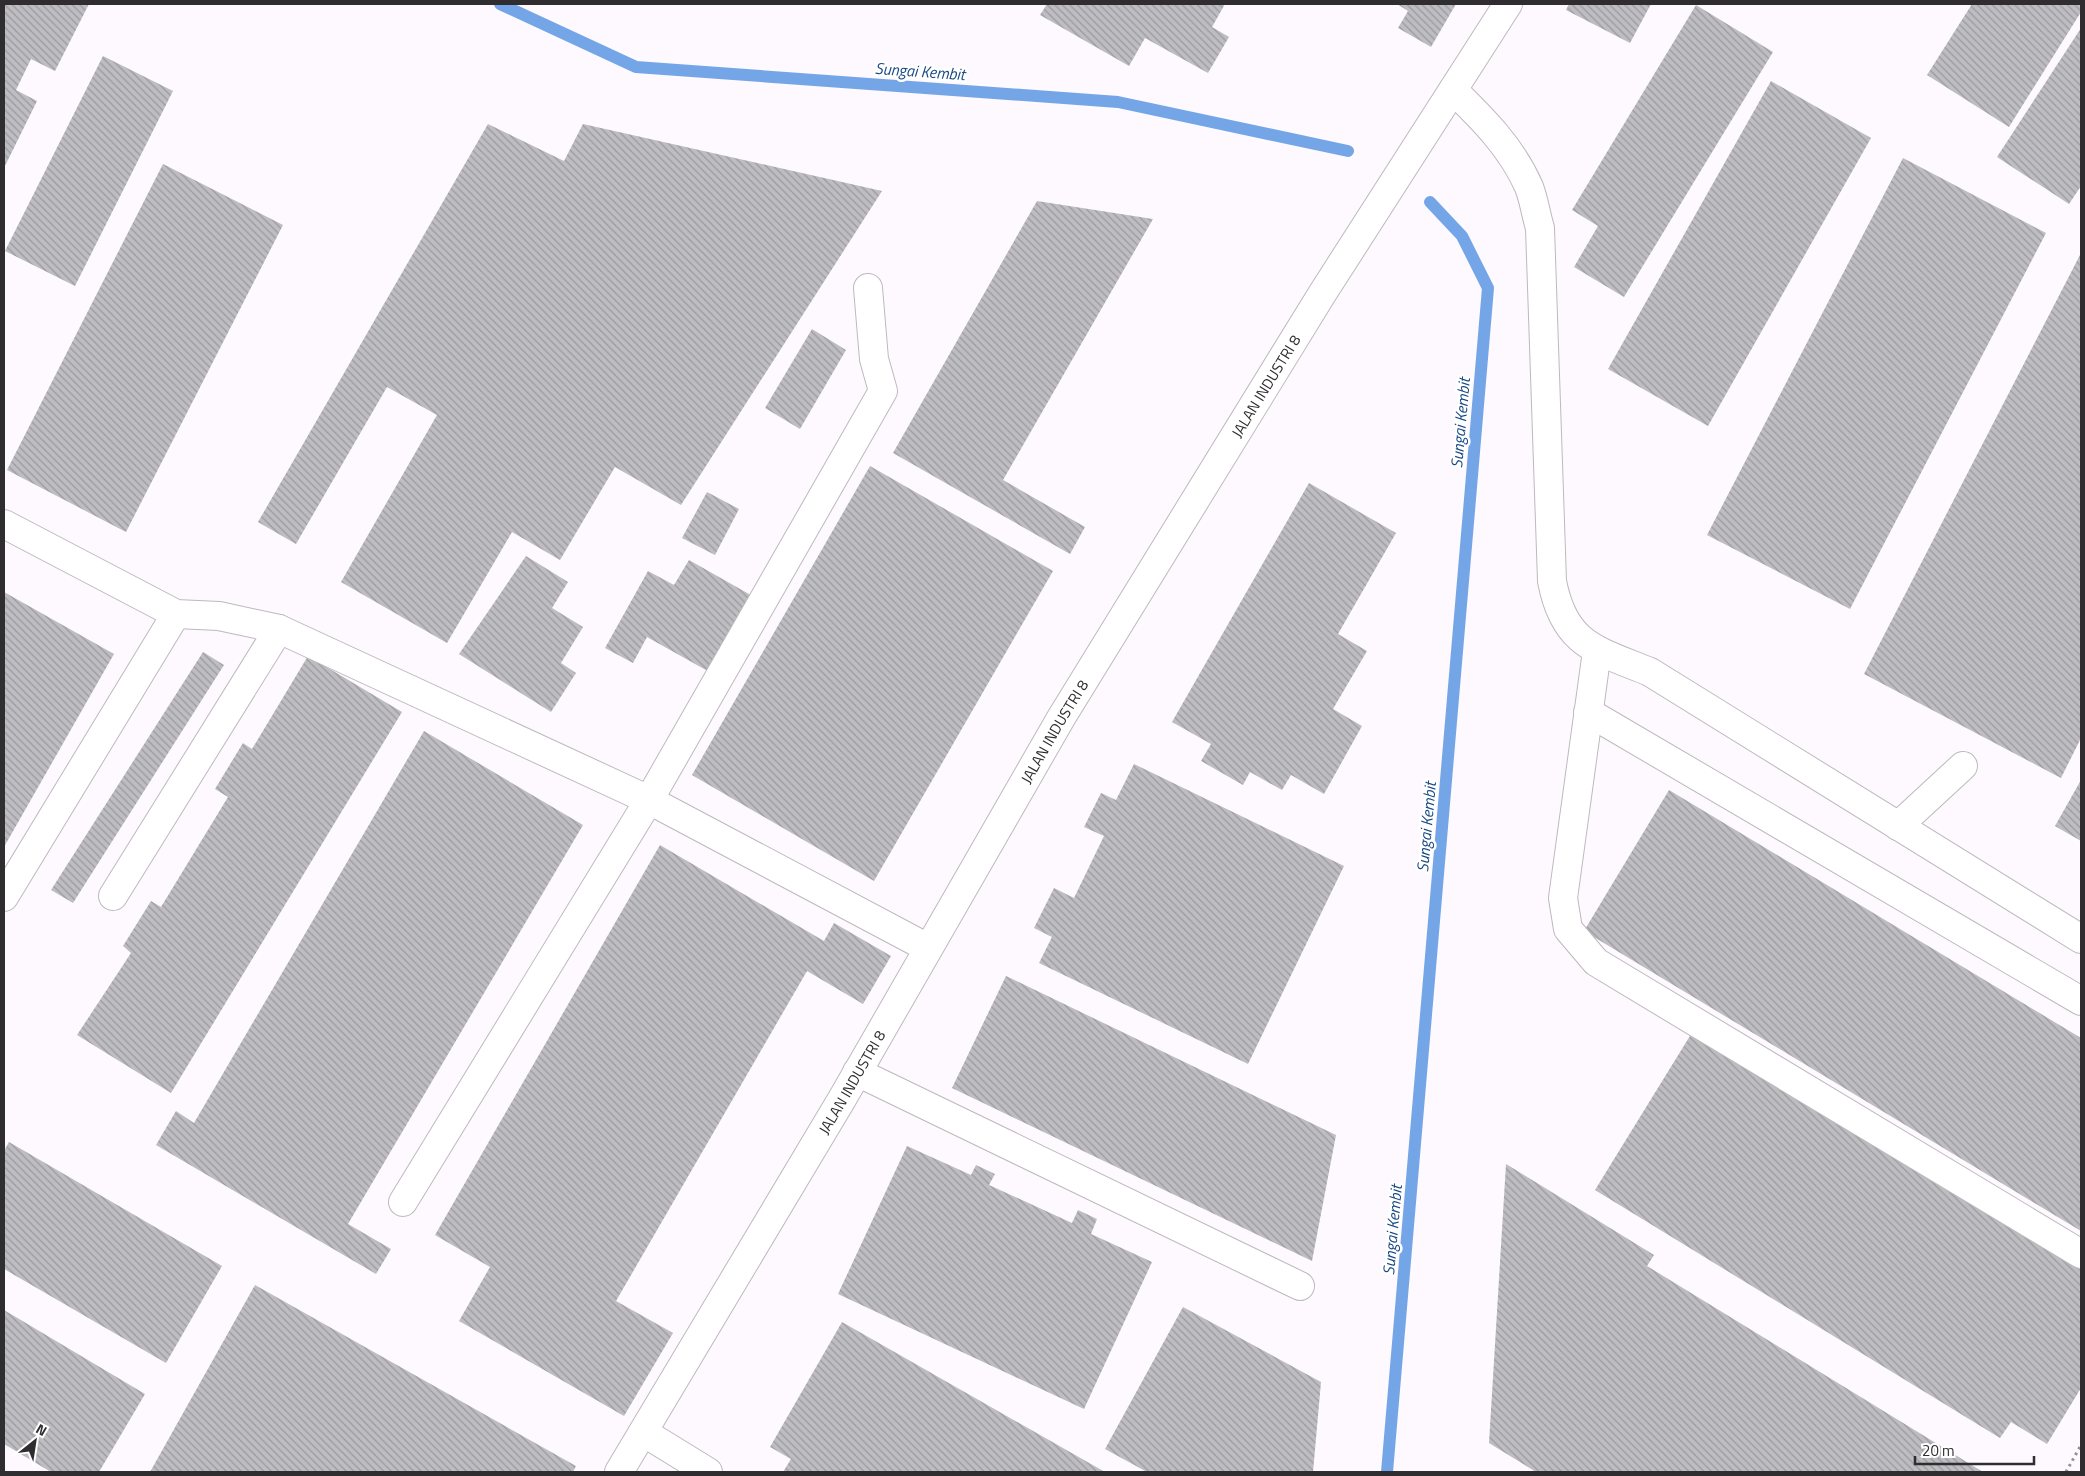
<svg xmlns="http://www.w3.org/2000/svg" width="2085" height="1476" viewBox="0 0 2085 1476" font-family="'Titillium Web',sans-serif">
	<defs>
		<pattern id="building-back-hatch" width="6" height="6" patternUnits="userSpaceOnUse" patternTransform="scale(1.25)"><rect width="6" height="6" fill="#bdbdc2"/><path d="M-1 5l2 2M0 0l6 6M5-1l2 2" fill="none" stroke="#9a9a9e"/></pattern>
	</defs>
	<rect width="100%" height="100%" fill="#fef9fe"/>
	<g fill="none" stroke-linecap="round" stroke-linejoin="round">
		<path stroke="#74a6e7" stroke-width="12" d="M500,4L636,67L1118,102L1348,151
			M1387,1472L1488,288L1462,236L1430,202"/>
	</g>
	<path fill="url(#building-back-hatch)" d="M4,4H89L55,71L31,59L16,90L37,101L4,168Z
		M1047,4H1225L1212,27L1229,37L1208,73L1145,38L1129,66L1040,15Z
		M1397,4H1456L1431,47L1398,28L1408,11Z
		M1569,4H1651L1630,43L1566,10Z
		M1972,4H2081V12L2009,127L1927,75Z
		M1696,5L1773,52L1624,297L1574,267L1598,226L1572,210Z
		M2081,28V186L2069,204L1997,157Z
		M103,56L173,91L75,286L5,251Z
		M1771,81L1871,138L1708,426L1608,369Z
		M488,124L564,161L583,124L882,191L681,505L615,467L560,560L512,532L447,643L341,582L437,415L387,387L296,544L258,522Z
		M1903,158L2046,233L1850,609L1707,535Z
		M163,164L283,225L126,532L7,470Z
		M1037,201L1153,219L1003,480L1085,527L1070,554L893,453Z
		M2081,253V738L2061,778L1864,674Z
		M812,329L846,350L800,429L765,408Z
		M870,466L1053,571L874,881L692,775Z
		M1309,483L1396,533L1338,634L1367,651L1333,709L1362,726L1324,794L1291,775L1282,790L1250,772L1243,785L1201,761L1211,744L1172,722Z
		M707,492L739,509L715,555L682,538Z
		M526,556L568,582L552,608L583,627L561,663L576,673L551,712L459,654Z
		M689,560L756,598L713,674L647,637L633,663L605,648L648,571L674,585Z
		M4,592L114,654L4,847Z
		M203,652L224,665L73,903L51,890Z
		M308,656L402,712L171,1093L77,1035L131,953L123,946L151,901L161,907L228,797L215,789L243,743L252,749Z
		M424,731L583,825L348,1224L391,1249L376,1274L156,1145L176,1111L194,1123Z
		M1134,764L1344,866L1248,1064L1039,963L1052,937L1034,928L1054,888L1074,898L1104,836L1084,827L1101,793L1116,800Z
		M2081,780V841L2055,826Z
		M1669,790L2081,1038V1231L1584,931Z
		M660,845L824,941L834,923L891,956L863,1004L807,971L616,1301L673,1333L624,1416L459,1321L490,1267L435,1235Z
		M1006,976L1336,1135L1312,1261L952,1088Z
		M1693,1031L2081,1270V1388L2047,1444L2011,1422L2000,1438L1595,1190Z
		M9,1142L222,1266L166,1363L4,1269V1151Z
		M907,1146L971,1175L976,1165L995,1174L989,1185L1072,1223L1078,1210L1097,1219L1091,1234L1152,1262L1084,1409L838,1294Z
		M1506,1164L1654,1255L1647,1266L1983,1472H1536L1489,1443Z
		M255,1285L576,1466L573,1472H150Z
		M1183,1307L1321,1382L1313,1472H1147L1105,1449Z
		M4,1310L145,1394L99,1472H51L4,1444Z
		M842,1322L1105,1472H783L791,1459L770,1447Z"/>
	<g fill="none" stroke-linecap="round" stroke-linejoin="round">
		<g stroke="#bdb9bd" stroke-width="30">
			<g id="minor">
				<path d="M1453,90C1483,119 1512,148 1529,187C1534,200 1536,215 1540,228L1552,581C1564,645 1596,650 1650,672L2081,939"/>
				<path d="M4,524L176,614L219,616L279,629L649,800L928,948"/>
				<path d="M1597,651L1563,898L1568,929L1596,962L2081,1254"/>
				<path d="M1588,712L2081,1001"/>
				<path d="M1898,826L1963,766"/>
				<path d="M113,896L279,629"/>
				<path d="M4,897L176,614"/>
				<path d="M857,1072L1300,1286"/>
				<path d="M403,1202L649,800L883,391L874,359L868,288"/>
				<path d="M643,1432L708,1472"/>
				<path id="s1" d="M619,1472L842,1099L1061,718L1322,294L1508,4"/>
			</g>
		</g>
		<path stroke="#939093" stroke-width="3" stroke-dasharray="2.5 4" stroke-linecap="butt" d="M2066,1472L2081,1445"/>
		<use href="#minor" stroke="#fff" stroke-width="28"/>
	</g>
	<g text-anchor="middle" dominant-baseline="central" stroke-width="5" stroke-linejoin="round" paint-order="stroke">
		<g font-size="15" fill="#2f2d2f" stroke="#fff">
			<text stroke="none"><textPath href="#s1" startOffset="1264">JALAN INDUSTRI 8</textPath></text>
			<text stroke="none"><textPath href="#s1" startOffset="859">JALAN INDUSTRI 8</textPath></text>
			<text stroke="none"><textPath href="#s1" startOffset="454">JALAN INDUSTRI 8</textPath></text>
		</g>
		<g font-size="16" font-style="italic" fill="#184983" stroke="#fff">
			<text transform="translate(920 71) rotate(4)">Sungai Kembit</text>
			<text transform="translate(1460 423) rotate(-85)">Sungai Kembit</text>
			<text transform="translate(1426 827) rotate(-85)">Sungai Kembit</text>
			<text transform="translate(1392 1230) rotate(-85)">Sungai Kembit</text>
		</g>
	</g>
	<rect width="2085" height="1476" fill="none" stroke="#2f2d2f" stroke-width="10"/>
	<g transform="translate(35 1441) rotate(30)" stroke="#ffffff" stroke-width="4" paint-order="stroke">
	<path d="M0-4L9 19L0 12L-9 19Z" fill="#2f2d2f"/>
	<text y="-8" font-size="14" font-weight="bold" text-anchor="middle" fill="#2f2d2f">N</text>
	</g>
	<path d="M1915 1456v8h119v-8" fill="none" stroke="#2f2d2f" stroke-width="2.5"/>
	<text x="1922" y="1456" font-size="15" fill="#2f2d2f" stroke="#ffffff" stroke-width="4" paint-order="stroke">20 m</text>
</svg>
